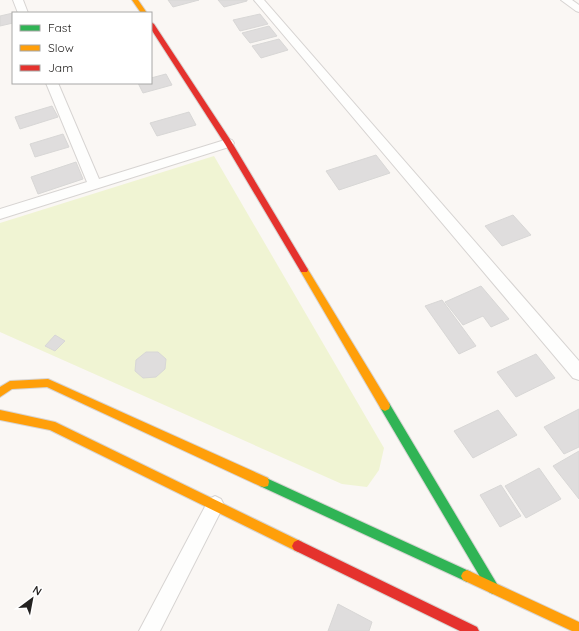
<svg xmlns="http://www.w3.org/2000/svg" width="579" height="631" viewBox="0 0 579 631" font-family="Quicksand,sans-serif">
	<rect width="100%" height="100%" fill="#faf7f4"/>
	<path fill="#f0f4d3" d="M214,156L384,448L379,470L367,487L342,484L0,332V223Z"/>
	<path fill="#dfdddd" stroke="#d8d7d6" d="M168,0H199L173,7Z
		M218,0H247V1L224,7Z
		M13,13V23L0,26V16Z
		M260,14L268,24L240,31L233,20Z
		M269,26L277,36L250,43L242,33Z
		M279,39L288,50L261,58L252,46Z
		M166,74L172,85L143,93L138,83H151V78Z
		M52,106L58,117L20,129L15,117Z
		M189,112L196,125L157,136L150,123Z
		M63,134L69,147L35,157L30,144Z
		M376,155L390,173L339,190L326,171Z
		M76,162L83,179L38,194L31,177Z
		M513,215L531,235L502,246L485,226Z
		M481,286L509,319L491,327L483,316L463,325L445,302Z
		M442,300L476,346L459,354L425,306Z
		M55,335L65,341L55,351L45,346Z
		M146,352H158L166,359L165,369L156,377L143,378L135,371L136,360Z
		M536,354L555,378L516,397L497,372Z
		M579,409V447L564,454L544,427Z
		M498,410L517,435L473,458L454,431Z
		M579,451V499L553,466Z
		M539,468L561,499L526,518L505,486Z
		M501,485L521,516L500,527L480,495Z
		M338,604L372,622L369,631H328Z"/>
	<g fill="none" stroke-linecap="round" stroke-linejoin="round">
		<g stroke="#d7d4d2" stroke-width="2">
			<path id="street" d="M13,0H23L28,13H18Z
				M254,0H264L579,361V380L573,378Z
				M561,0H572L579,5V12L576,11Z
				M46,83H58L99,179L228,139L232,140L234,143L232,146L0,219V209L87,182Z
				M215,496L221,499L224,505L160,631H139L209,499Z"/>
		</g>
		<g stroke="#d7d4d2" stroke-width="2">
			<path id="fast" d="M385,401L389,403L497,584L499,588L497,592L493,594L489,592L381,409L380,406L381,403Z
				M264,477L471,572L473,576L471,580L467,582L463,580L260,486L259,482L260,478Z"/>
		</g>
		<g stroke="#d7d4d2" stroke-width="2">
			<path id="slow" d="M132,0H138L147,13H141Z
				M304,267L307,268L389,403L390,406L389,409L385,411L381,409L301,272L300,270L301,268Z
				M48,379L268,478L269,482L268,486L264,487L260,486L47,387L12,389L0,397V387L10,381Z
				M0,410L55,422L302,542L304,546L302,550L298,552L294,550L50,430L0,420Z
				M467,570L579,622V631H572L463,580L461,576L463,572Z"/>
		</g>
		<g stroke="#d7d4d2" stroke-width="2">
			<path id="jam" d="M151,22L154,24L231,141L307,268L308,270L307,272H301L225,144L151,29Z
				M298,540L477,627L479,631H460L294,550L292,546L294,542Z"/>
		</g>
		<use href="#street" fill="#fefefd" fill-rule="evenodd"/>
		<use href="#fast" fill="#30b455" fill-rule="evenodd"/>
		<use href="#slow" fill="#ff9f0a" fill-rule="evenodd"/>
		<use href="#jam" fill="#e5322d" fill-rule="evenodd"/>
	</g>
	<rect x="12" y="12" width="140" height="72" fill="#ffffff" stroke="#a7a7a6"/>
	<rect x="20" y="25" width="20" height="6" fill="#30b455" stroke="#a7a7a6"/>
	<text x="48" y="32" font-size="12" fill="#242220">Fast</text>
	<rect x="20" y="45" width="20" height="6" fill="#ff9f0a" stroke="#a7a7a6"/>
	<text x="48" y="52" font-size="12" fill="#242220">Slow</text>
	<rect x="20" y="65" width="20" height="6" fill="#e5322d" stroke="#a7a7a6"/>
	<text x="48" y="72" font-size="12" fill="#242220">Jam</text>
	<g transform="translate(32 599) rotate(32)" stroke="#ffffff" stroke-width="3" paint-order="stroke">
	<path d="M0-3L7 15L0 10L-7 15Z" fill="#242220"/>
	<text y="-6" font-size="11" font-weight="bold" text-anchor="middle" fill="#242220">N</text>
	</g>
</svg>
